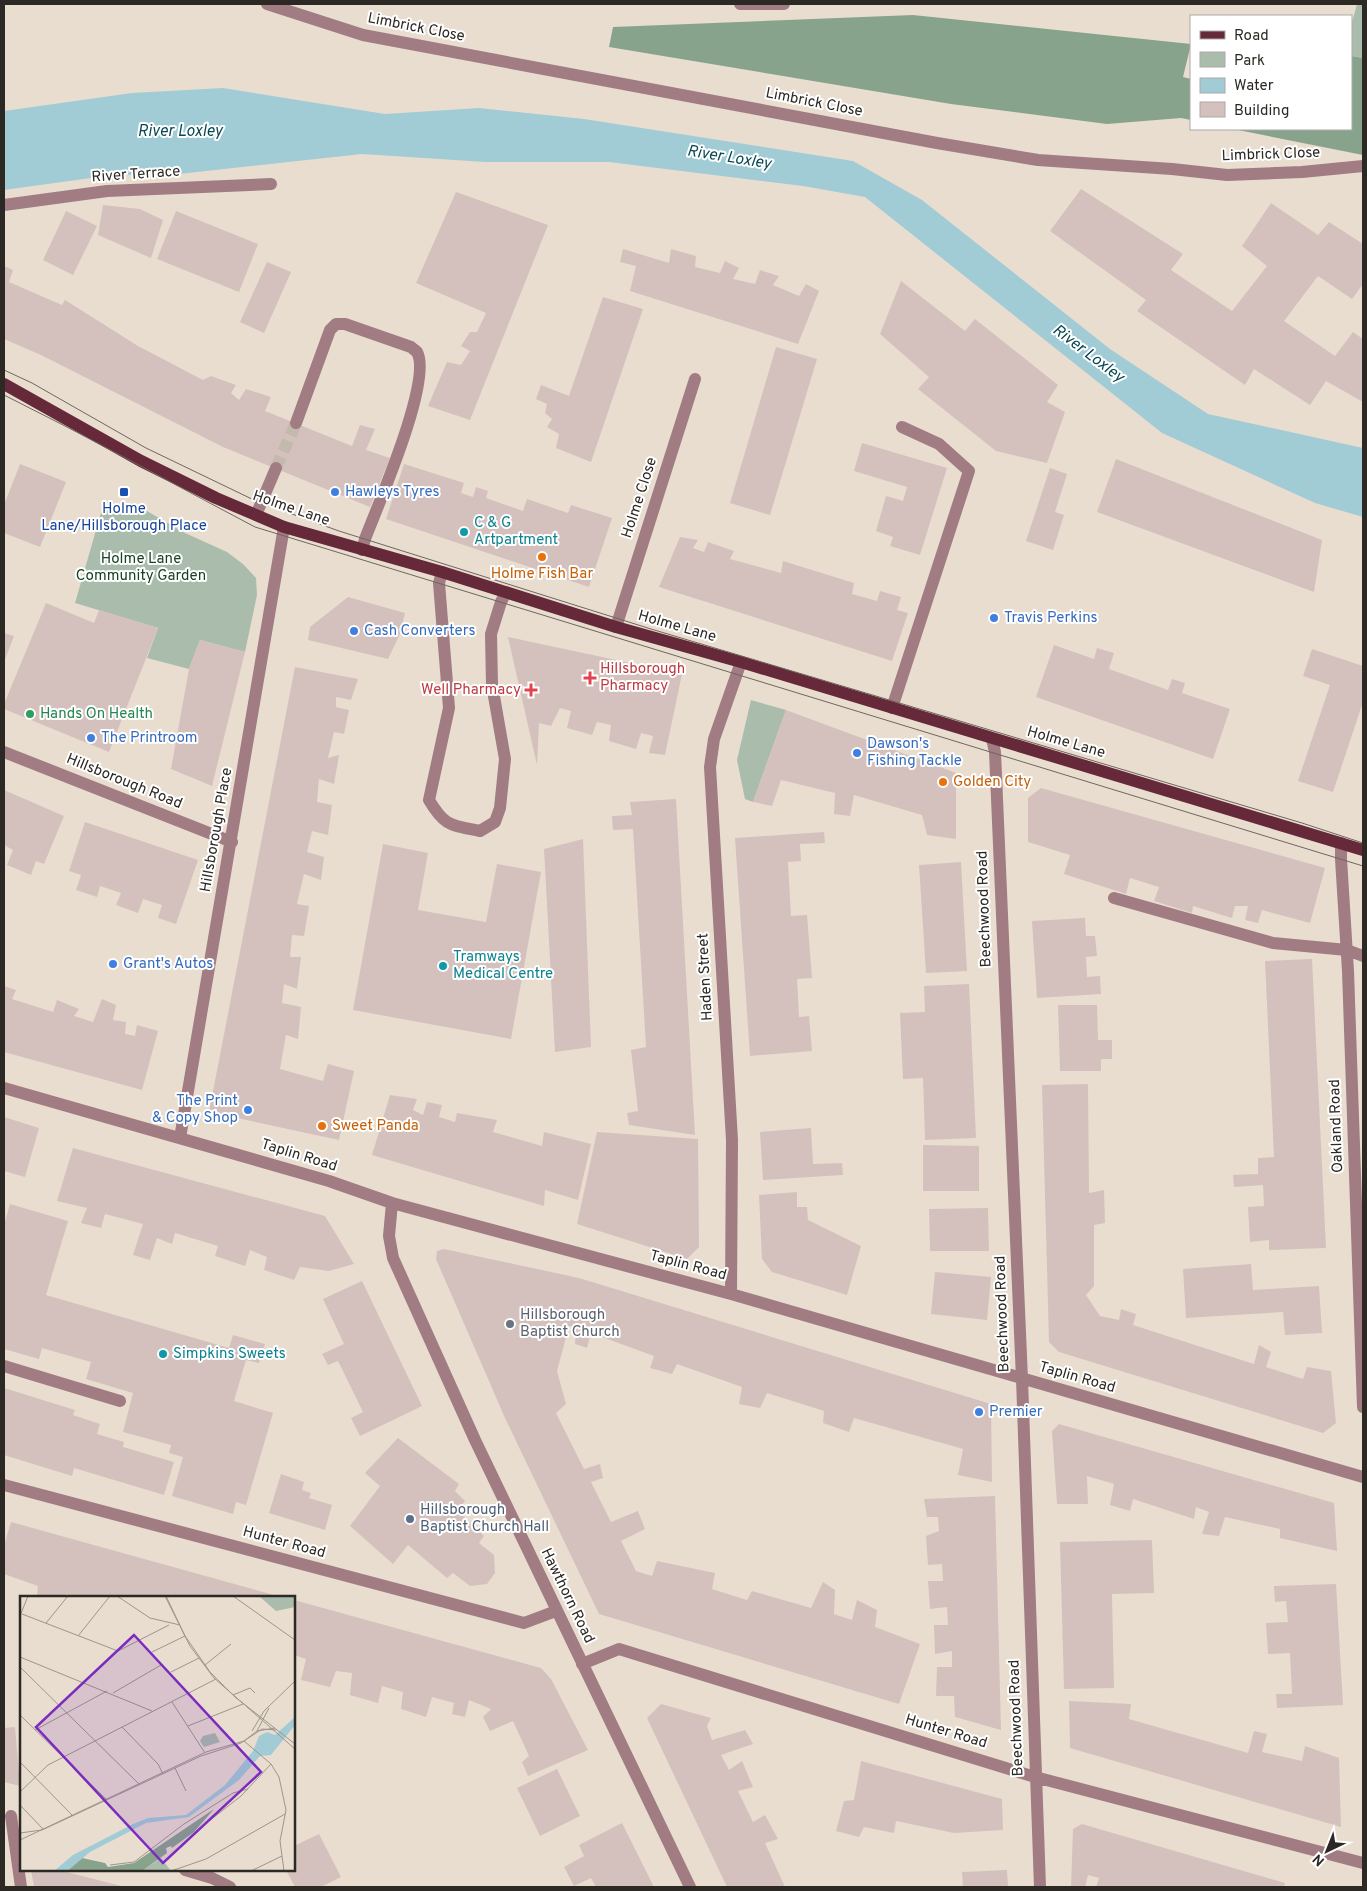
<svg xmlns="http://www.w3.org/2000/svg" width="1367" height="1891" viewBox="0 0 1367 1891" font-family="Overpass,sans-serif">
	<rect width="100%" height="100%" fill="#e9ddd0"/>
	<path fill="#aabdac" d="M1357,4H1363V58L1351,56V26Z
		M133,503L185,533L227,552L243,564L256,578L257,595L245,652L200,640L189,669L147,658L158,628L75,603L103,506Z
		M751,700L786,710L753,802L745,799L737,760Z"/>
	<path fill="#88a38b" d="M913,15L1191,44L1183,77L1191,79V120L1181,118L1107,124L951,104L609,47L613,27Z
		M1351,56L1363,58V155L1233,129H1351Z"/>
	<path fill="#a2ccd5" d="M223,88L385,114L479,108L584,119L853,161L922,200L1110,349L1208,414L1363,448V517L1315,503L1162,433L865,197L803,186L609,162H485L362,154L179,174L113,175L4,190V111L132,93Z"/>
	<path fill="#d4c1be" d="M1081,189L1183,254L1171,270L1232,311L1267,266L1242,246L1271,203L1318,235L1329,222L1363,244V284L1352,299L1318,276L1284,321L1335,356L1353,332L1363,339V402L1326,381L1310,405L1254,369L1245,385L1137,311L1146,300L1050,231Z
		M456,192L548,225L470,420L428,406L447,362L461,365L470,351L461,346L470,332H477L486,313L416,283Z
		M103,205L140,209L163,220L151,258L98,235Z
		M66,211L97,226L73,275L43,260Z
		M176,211L258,244L239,292L157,259Z
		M623,249L669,263L671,249L696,256L695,267L720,273L725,261L739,268L733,279L755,284L760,270L779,276L773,285L799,296L806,284L819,291L798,344L630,291L636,266L620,262Z
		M267,262L291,272L264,333L240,322Z
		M4,266L13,270L9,282L62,305L65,300L138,346L203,380L211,376L236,385L231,393L239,400L246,389L271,397L265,411L352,446L360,425L375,429L366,450L390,458L370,507L223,447L41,355L4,339Z
		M901,281L965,331L975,319L1058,385L1047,402L1065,412L1047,463L996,451L918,389L929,377L880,334Z
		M603,297L643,309L591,462L556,448L559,434L547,427L552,419L545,413L547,404L536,399L541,385L569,396Z
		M776,347L817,359L770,515L730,503Z
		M862,443L947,468L920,555L890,546L893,537L876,531L886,496L903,501L907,487L854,471Z
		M1116,459L1322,540L1314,592L1097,512Z
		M20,464L66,482L40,547L4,533V505Z
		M404,464L464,483L461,493L473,497L476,487L488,491L486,498L523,511L527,499L568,513L571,505L612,518L589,587L386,519Z
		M1050,468L1067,474L1055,512L1064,515L1053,550L1026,541Z
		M680,537L698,540L693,548L704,552L708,542L734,551L730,559L781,573L783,561L854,583L852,594L877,601L880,591L901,597L897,610L908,613L892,661L659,587Z
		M348,597L405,613L399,636L388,659L308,640L310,627Z
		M46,603L94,623L99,610L158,628L109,752L4,709V704Z
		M4,633L14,636L4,662Z
		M508,637L682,674L665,755L649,753L653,736L641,733L636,749L609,741L611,725L597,722L592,735L567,728L571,711L560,708L551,726L539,723L537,765Z
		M200,640L245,652L212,786L171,769L189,669Z
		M1054,645L1094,659L1097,648L1114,653L1109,669L1168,690L1172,679L1185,683L1182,693L1230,709L1213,759L1036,697Z
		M1312,649L1363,666V702L1333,792L1298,781L1330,685L1303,676Z
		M295,667L358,679L351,700L336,697V707L349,710L344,734L334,732L328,758L339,755L334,784L319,779L317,802L332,805L328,835L312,831L307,852L324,857L321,880L304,874L297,904L309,906L304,936L292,935L290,957H301L297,989L284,984L282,1003L301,1007L298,1039L286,1035L280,1069L323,1081L328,1064L354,1071L339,1140L209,1112Z
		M786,710L956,773V839L927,835L922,815L854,795L850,816L834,814L835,793L781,780L772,806L753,802Z
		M1041,788L1325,868L1310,923L1262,910L1258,923L1245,920L1248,906H1235L1232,918L1193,906L1192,913L1154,901L1159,887L1130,878L1126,894L1064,874L1070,855L1028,842V798Z
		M4,790L64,816L44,864L36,861L31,875L7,865L13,850L4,845Z
		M676,799L695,1135L629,1125L627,1113L638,1111L631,1050L646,1047L633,829L613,830L612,816L632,815L630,802Z
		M85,822L198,860L176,924L158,918L162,905L143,899L138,913L116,905L121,893L100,886L97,897L76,890L81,875L69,871Z
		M824,832L825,843L800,844L801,861L788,862L791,916L807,915L812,978L797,979L799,1017L809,1016L812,1051L750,1056L735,838Z
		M583,839L591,1047L555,1052L544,849Z
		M383,844L428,853L418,910L486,922L497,864L541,872L511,1039L353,1010Z
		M961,862L967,971L926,973L919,865Z
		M1085,918L1086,936H1095L1097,956L1086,957L1087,977L1100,976L1101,994L1037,998L1032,921Z
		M1312,959L1326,1248L1269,1250V1240L1250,1242L1248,1207L1264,1206L1263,1185L1234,1187L1233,1175L1258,1174V1158L1274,1157L1265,961Z
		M969,984L976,1138L925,1140L923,1078L903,1079L900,1013L925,1012L924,986Z
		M4,986L16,990L12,999L53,1012L57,1000L79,1009L74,1016L93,1022L102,999L116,1005L113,1020L126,1022L125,1034L135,1036L137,1025L158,1031L142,1090L4,1052Z
		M1058,1005H1097L1098,1040H1112V1059H1101V1071H1060Z
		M1088,1084L1089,1193L1104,1190L1105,1223L1094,1225V1286L1086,1295L1100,1316L1119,1320L1121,1309L1136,1314L1133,1325L1254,1364L1259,1345L1271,1352L1266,1367L1303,1379L1307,1367L1331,1371L1336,1423L1323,1433L1059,1352L1049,1342L1042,1085Z
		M390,1095L417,1099L413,1110L423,1115L427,1102L442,1105L439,1117L455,1122L457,1113L497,1120L493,1132L542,1146L544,1132L591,1144L578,1200L545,1190L544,1206L372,1155Z
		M4,1117L39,1128L25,1177L4,1171Z
		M811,1128L813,1164L842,1163L843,1175L763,1180L760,1132Z
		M597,1132L698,1139L699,1247L687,1259L577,1224Z
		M923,1145L979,1146V1191H923Z
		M73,1148L325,1216L354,1264L329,1271L300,1267L294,1280L264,1270L267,1257L250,1250L245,1266L215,1256L218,1246L175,1233L172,1244L157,1238L150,1260L133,1255L143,1224L105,1214L101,1228L81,1223L87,1208L57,1201Z
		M797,1192V1207H807L808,1220L861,1246L847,1295L772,1272L762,1259L759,1195Z
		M10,1204L68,1221L46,1295L229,1348L233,1335L265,1344L259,1363L246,1360L234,1401L273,1413L246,1505L236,1502L233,1514L172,1496L183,1457L169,1453L171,1445L123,1432L133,1393L86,1379L91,1362L42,1348L39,1359L4,1349V1225Z
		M988,1208L989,1251H930L929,1209Z
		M444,1249L579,1278L991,1404L992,1482L958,1475L963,1449L854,1418L849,1432L823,1423L824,1411L767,1393L760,1408L739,1404L742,1387L677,1364L672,1374L650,1368L654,1356L591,1333L587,1348L575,1344L576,1328L569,1326L557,1371L566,1404L556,1413L584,1469L600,1464L603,1478L591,1482L611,1522L638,1511L645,1529L621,1541L636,1571L652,1576L657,1561L715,1573L712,1589L747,1600L752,1591L811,1608L823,1582L835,1590L834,1614L852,1620L857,1600L877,1610L875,1627L920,1644L899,1704L599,1614L505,1418L436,1259L437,1251Z
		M1251,1264L1253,1290L1319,1286L1322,1333L1285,1335L1283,1312L1186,1318L1183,1269Z
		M935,1272L991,1277L987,1320L931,1314Z
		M362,1281L422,1406L360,1436L351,1418L363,1412L338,1361L328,1365L322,1354L344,1344L323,1299Z
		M4,1388L75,1410L73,1415L100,1424L97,1434L124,1442L123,1447L174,1462L164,1495L74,1468L72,1476L4,1455Z
		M1059,1424L1334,1503L1337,1551L1280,1538V1529L1225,1517L1219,1536L1202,1534L1209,1512L1196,1507L1194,1519L1133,1499L1130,1511L1110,1505L1114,1484L1087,1476L1088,1504H1057L1052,1431Z
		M398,1438L459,1484L455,1491L465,1501L458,1511L484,1536L479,1543L494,1555L495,1573L487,1584L470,1586L453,1573L447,1578L408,1545L393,1564L350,1526L380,1486L365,1473Z
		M281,1474L304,1482L302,1490L311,1493L309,1498L332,1505L325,1530L269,1513Z
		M995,1496L1001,1730L955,1717L954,1696H936L937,1667H952V1651L935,1654L934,1625H948L947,1607L930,1609L928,1581H943L942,1564L928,1565L926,1536L939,1531L938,1517H927L924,1499Z
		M11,1522L281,1597H76L66,1594V1597H37L38,1586L4,1574V1546Z
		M1152,1540L1154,1593L1112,1594L1114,1688L1064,1689L1060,1542Z
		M1336,1584L1343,1705L1277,1708L1276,1694H1292L1290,1653L1268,1654L1266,1623L1288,1622L1286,1601L1275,1602L1274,1586Z
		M294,1600L541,1668L551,1679L588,1750L528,1776L522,1762L529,1756L513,1721L490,1731L483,1717L491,1709L469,1700L465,1717L452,1714L454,1703L432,1697L426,1717L401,1709L403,1692L382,1686L378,1703L350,1695L352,1673L336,1671L330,1687L301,1680L306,1659L294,1655Z
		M1069,1701L1131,1704L1129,1719L1248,1753L1254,1731L1267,1734L1262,1752L1302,1761L1305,1746L1339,1758L1341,1827L1070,1748Z
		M661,1704L711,1718L707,1726L712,1740L745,1730L753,1744L721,1755L729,1770L742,1761L753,1787L738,1791L753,1822L765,1815L778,1839L765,1843L785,1887H727L647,1718Z
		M15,1727L20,1786L4,1782V1728Z
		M861,1761L1002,1799L1003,1830L954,1833L896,1821L894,1833L864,1827L859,1837L836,1831L844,1801L854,1800Z
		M557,1769L580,1816L540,1836L517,1788Z
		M622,1823L654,1887H596L591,1878L574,1886L564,1867L584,1856L579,1845Z
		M1082,1824L1285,1883L1284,1887H1129L1122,1886V1887H1096L1099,1878L1088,1875L1085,1887H1071L1073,1829Z
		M319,1834L341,1877L321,1887H295L286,1870H294V1846Z
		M31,1870H59L125,1887H34Z
		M1007,1870L1008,1887H963L962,1872Z"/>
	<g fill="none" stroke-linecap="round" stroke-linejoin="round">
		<path stroke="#c3b9ad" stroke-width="12" stroke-dasharray="12 6" stroke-linecap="butt" d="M276,468L296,423"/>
		<path stroke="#a17c83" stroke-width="12" d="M267,4L363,35L937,143L1038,160L1172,169L1227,175L1302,172L1363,166
			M740,4H784
			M4,205L107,191L271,184
			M296,423L330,330L336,324H345L411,347C412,348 416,351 417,352C433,380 377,507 365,539L362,550
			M256,515L276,468
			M442,572L439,583L449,708L429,800C445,827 451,825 480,831L495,822L500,808L505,759L492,685L491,634L501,602L506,592
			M616,627L695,379
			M892,708L969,471L939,444L902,427
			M992,739L995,752L1022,1379L1040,1887
			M4,752L232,842
			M1341,843V859L1348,971L1363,1407
			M1114,898L1273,943L1347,950L1363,956
			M4,1088L329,1181L392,1203L731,1294L1363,1477
			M180,1138L284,527
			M392,1203L389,1236L393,1258L475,1440L690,1887
			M731,1294L732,1140L710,767L714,739L741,662
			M4,1366L120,1401
			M4,1485L524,1623L556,1611
			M582,1664L619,1649L1035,1777L1363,1863
			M11,1816L21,1887
			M185,1870L212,1878L230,1887"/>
		<path stroke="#662939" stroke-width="12" d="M4,384L141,461L216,498L284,527L442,572L616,627L741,662L1363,850"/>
		<path stroke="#6e675f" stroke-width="1" d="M4,370L32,383L146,448L256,501L339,531L651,629L1302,823L1363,843
			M4,395C89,437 171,483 255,527L1363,866"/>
	</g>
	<rect fill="#1a4fb4" stroke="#fff" stroke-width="2" x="119" y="487" width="10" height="10" rx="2.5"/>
	<g fill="#3f7fe0" stroke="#fff" stroke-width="2">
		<circle cx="335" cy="492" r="5"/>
		<circle cx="994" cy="618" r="5"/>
		<circle cx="354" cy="631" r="5"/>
		<circle cx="91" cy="738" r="5"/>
		<circle cx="857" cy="753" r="5"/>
		<circle cx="113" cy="964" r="5"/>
		<circle cx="248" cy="1110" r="5"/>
		<circle cx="979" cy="1412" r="5"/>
	</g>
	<g fill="#0f9aa8" stroke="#fff" stroke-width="2">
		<circle cx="464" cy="532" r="5"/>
		<circle cx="443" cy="966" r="5"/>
		<circle cx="163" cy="1354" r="5"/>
	</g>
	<g fill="#e8710a" stroke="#fff" stroke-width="2">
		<circle cx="542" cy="557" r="5"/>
		<circle cx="943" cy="782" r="5"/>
		<circle cx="322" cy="1126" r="5"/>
	</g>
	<g fill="#e0444e" stroke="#fff" stroke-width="2">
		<path d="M587.5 670.5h5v5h5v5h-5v5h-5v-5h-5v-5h5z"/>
		<path d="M528.5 682.5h5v5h5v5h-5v5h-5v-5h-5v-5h5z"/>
	</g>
	<circle fill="#2e9e5b" stroke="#fff" stroke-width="2" cx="30" cy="714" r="5"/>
	<circle fill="#6b7280" stroke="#fff" stroke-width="2" cx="510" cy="1324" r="5"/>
	<circle fill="#5c6f8a" stroke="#fff" stroke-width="2" cx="410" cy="1519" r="5"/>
	<g text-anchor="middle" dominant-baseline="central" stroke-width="4" stroke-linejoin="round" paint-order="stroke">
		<g font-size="15" fill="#2c2823" stroke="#fff">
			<text transform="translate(416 28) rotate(11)">Limbrick Close</text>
			<text transform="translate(814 103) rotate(11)">Limbrick Close</text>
			<text transform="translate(1271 155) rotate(-2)">Limbrick Close</text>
			<text transform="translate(136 175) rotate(-4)">River Terrace</text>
			<text transform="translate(640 498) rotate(-72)">Holme Close</text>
			<text transform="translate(291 509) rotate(19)">Holme Lane</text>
			<text transform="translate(677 627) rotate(16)">Holme Lane</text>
			<text transform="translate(1066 743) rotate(16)">Holme Lane</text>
			<text transform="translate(124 782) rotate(22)">Hillsborough Road</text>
			<text transform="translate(217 830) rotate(-80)">Hillsborough Place</text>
			<text transform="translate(985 909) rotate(-92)">Beechwood Road</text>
			<text transform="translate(706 977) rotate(-93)">Haden Street</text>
			<text transform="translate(1337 1126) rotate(-92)">Oakland Road</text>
			<text transform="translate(299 1156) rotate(17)">Taplin Road</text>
			<text transform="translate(688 1266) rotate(15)">Taplin Road</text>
			<text transform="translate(1003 1314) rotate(-92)">Beechwood Road</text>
			<text transform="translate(1077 1378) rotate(16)">Taplin Road</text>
			<text transform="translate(284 1543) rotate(15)">Hunter Road</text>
			<text transform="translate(567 1596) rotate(64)">Hawthorn Road</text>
			<text transform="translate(1017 1718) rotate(-92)">Beechwood Road</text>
			<text transform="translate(946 1732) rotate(17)">Hunter Road</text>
		</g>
		<g font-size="15" fill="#366cbe" stroke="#fff" text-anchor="start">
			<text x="345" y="492">Hawleys Tyres</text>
			<text x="1004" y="618">Travis Perkins</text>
			<text x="364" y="631">Cash Converters</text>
			<text x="101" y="738">The Printroom</text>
			<text x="867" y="744">Dawson's<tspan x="867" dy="17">Fishing Tackle</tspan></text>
			<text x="123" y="964">Grant's Autos</text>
			<text x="238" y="1101" text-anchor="end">The Print<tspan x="238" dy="17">&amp; Copy Shop</tspan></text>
			<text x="989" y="1412">Premier</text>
		</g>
		<g font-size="15" fill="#164399" stroke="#fff">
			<text x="124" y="509">Holme<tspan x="124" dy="17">Lane/Hillsborough Place</tspan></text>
		</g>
		<g font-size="15" fill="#0d838f" stroke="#fff" text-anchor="start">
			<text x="474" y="523">C &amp; G<tspan x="474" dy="17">Artpartment</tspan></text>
			<text x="453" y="957">Tramways<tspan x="453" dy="17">Medical Centre</tspan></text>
			<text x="173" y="1354">Simpkins Sweets</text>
		</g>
		<g font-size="15" fill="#174220" stroke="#fff">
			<text x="141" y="559">Holme Lane<tspan x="141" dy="17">Community Garden</tspan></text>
		</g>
		<g font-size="15" fill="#c56008" stroke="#fff" text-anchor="start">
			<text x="542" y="574" text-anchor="middle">Holme Fish Bar</text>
			<text x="953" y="782">Golden City</text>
			<text x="332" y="1126">Sweet Panda</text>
		</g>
		<g font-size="15" fill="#be3a42" stroke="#fff" text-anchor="start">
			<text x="600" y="669">Hillsborough<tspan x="600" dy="17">Pharmacy</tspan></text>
			<text x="521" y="690" text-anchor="end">Well Pharmacy</text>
		</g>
		<g font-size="15" fill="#27864d" stroke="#fff" text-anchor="start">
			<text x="40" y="714">Hands On Health</text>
		</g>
		<g font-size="15" fill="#5b616d" stroke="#fff" text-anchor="start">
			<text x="520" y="1315">Hillsborough<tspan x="520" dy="17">Baptist Church</tspan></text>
		</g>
		<g font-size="15" fill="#4e5e75" stroke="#fff" text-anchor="start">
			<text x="420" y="1510">Hillsborough<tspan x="420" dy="17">Baptist Church Hall</tspan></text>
		</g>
		<g font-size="16" font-style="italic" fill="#094852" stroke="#fff">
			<text x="180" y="132">River Loxley</text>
			<text transform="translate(729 158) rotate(9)">River Loxley</text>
			<text transform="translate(1088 354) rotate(37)">River Loxley</text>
		</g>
	</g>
	<g transform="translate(20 1596)">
		<rect width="275" height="275" fill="#e9ddd0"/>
		<path d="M239,0H275V11L256,15ZM195,137L200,146L184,151L180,145L183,140ZM141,262L151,275H122Z" fill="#aabdac"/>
		<path d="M194,213L174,236L152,252L151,250L146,252L147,257L122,275H47L62,262L85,267L88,271L114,267Z" fill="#88a38b"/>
		<path d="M275,121V129L251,159L240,160L219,184L169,221L126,227L70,256L47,275H34L53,259L113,228L128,222L166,219L205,189L233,155L239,140L247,136L255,139Z" fill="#a2ccd5"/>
		<path fill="none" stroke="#9d958b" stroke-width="1" d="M97,0L130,22L160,29M145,0L170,50L194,82L275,153M146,0L165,40L190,76L215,101L275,148M213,0L275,44M2,18L98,55L149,29M0,20L8,0M26,27L48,0M58,40L90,0M132,56L165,40M0,61L132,115M185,69L211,48M0,71L120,189M151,76L179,62M93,97L141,69M213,99L230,92L235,97M152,106L185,157M0,119L87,204M168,130L223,108M102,131L138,168L143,178M15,134L87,95M232,135L244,115L275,85M237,135L255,132M224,145L251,168L259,181L266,214L260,245L264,275M0,166L53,220M155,172L166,195M0,196L28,169L196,83M0,209L23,233M180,232L221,200L251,168M0,237L22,234L181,160L221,147L242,133L256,134M0,244L186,156L224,145L237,135L249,112M90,269L114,266L164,228L213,197L228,193M151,275L186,263L265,218M231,275L262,260"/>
		<path fill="#7b2cbf" fill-opacity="0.15" stroke="#7b2cbf" stroke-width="2.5" d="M114,39L241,176L143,267L16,131Z"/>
		<rect width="275" height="275" fill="none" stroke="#2c2823" stroke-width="2.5"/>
	</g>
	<rect width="1367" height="1891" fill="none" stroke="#2c2823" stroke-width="10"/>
	<rect x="1190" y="15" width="162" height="115" fill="#ffffff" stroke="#aba9a7"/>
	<rect x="1200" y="31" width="25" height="8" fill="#662939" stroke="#aba9a7"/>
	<text x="1234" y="40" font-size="15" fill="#2c2823">Road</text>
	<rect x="1200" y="52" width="25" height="15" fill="#aabdac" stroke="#aba9a7"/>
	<text x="1234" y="65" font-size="15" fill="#2c2823">Park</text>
	<rect x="1200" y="78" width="25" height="15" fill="#a2ccd5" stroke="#aba9a7"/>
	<text x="1234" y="90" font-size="15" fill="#2c2823">Water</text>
	<rect x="1200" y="102" width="25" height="15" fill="#d4c1be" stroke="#aba9a7"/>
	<text x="1234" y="115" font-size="15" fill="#2c2823">Building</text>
	<g transform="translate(1327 1851) rotate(223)" stroke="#ffffff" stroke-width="4" paint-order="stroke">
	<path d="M0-4L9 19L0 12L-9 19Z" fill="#2c2823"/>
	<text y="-8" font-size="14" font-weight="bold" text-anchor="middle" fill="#2c2823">N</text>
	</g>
</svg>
